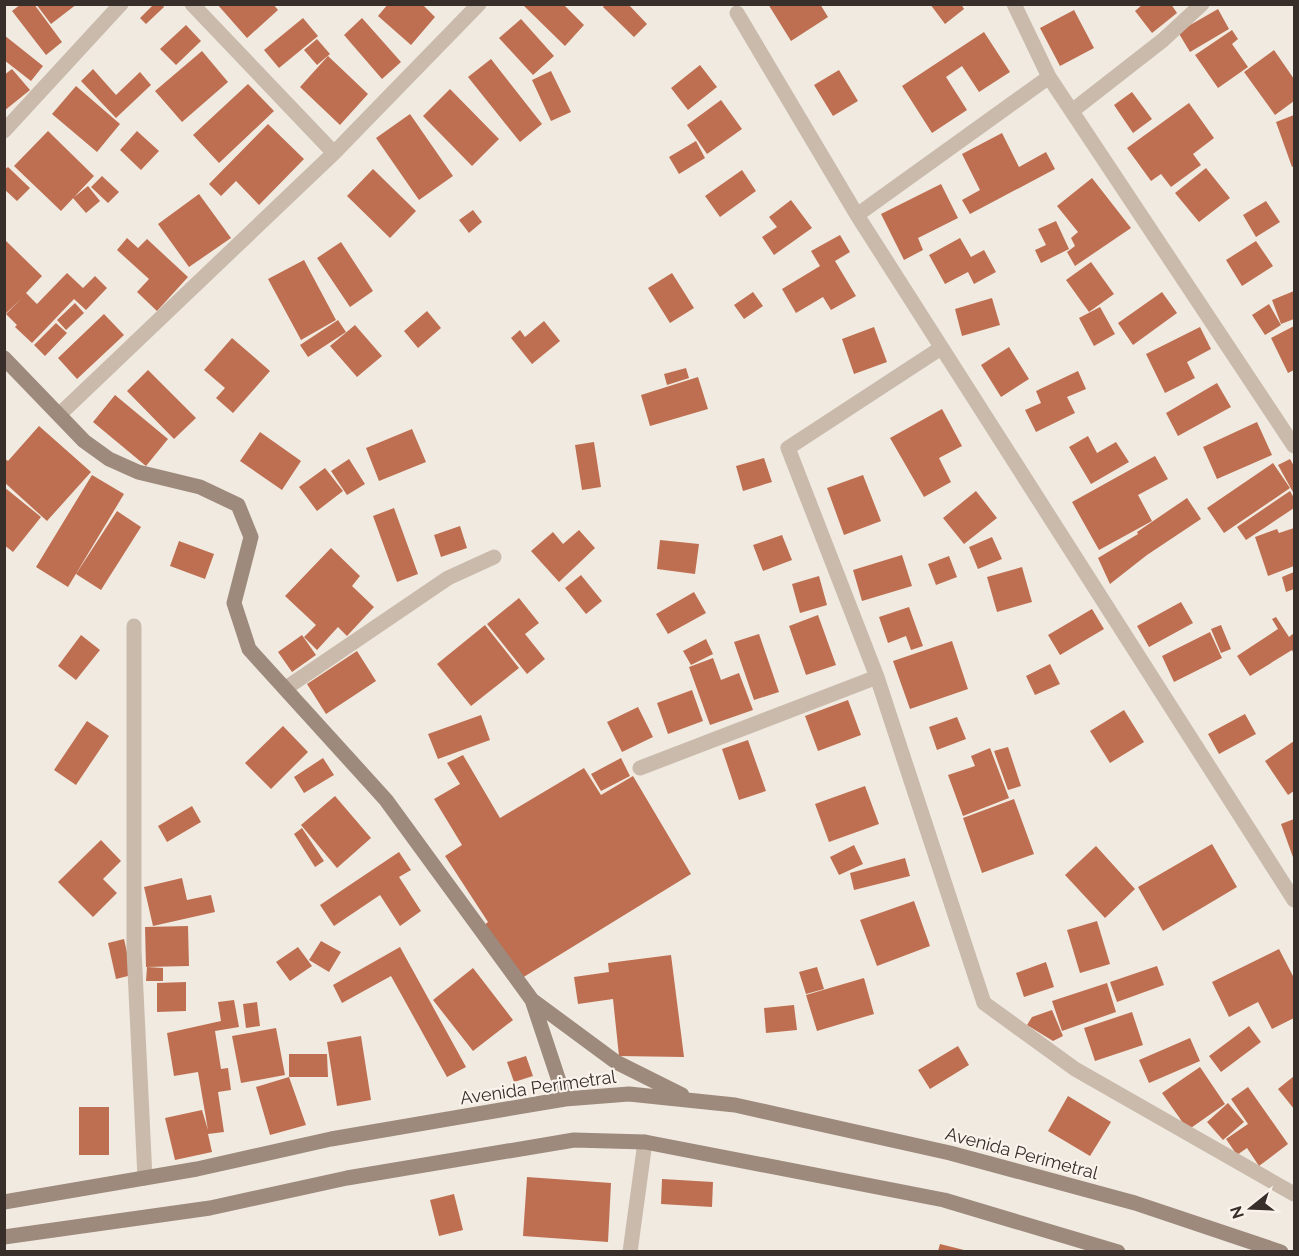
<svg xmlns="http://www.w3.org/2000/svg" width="1299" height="1256" viewBox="0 0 1299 1256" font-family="Raleway,sans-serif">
	<rect width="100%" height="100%" fill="#f1eae0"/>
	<path fill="#be6f51" d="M21,4H34L62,42L46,55L12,11Z
		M36,4H77L51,24Z
		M154,4H162L164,7L146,24L140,18Z
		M217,4H273L278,10L247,38Z
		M388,4H422L435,17L411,45L378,16Z
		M522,4H563L584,25L565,46Z
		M605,4H628L647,24L634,37L603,7Z
		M768,4H820L828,17L791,41Z
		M930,4H961L964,9L945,24Z
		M1143,4H1171L1177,13L1152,33L1135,11Z
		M1218,9L1229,29L1190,52L1178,32Z
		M1074,10L1094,48L1060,66L1040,28Z
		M303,18L318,36L279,68L264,50Z
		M362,18L401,62L382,79L344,35Z
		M521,19L554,56L533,75L499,38Z
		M186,25L201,41L176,65L160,49Z
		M1232,30L1238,39L1232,44L1248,67L1218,88L1195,55Z
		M984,32L1010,72L979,92L962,66L946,77L967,110L932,133L902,86Z
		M4,35L43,66L31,81L4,60Z
		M317,39L330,54L317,65L304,50Z
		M1274,50L1294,79V101L1275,115L1244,72Z
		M202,51L228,82L182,122L155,91Z
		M328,56L368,94L340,125L300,87Z
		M491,59L542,124L520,142L468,77Z
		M700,65L717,87L688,110L671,88Z
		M12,69L30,90L4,111V75Z
		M93,69L116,95L140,72L151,85L116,118L81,81Z
		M839,70L858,101L833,116L814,85Z
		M551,71L571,112L551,121L532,80Z
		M248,84L274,111L219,163L193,135Z
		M76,86L120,124L97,152L52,114Z
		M450,89L499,139L472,166L423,116Z
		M1132,92L1152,119L1133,133L1114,105Z
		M721,100L742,129L707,154L687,125Z
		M1189,103L1214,138L1193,154L1201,165L1171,187L1161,174L1151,181L1127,148Z
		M410,114L453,176L419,200L376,138Z
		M1294,115V166L1292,167L1276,122Z
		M268,124L304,159L259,205L236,181L221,196L209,184Z
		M48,131L94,176L61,211L14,166Z
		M137,131L159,151L141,170L120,150Z
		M1002,133L1019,167L1046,152L1055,169L970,214L962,200L980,190L962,154Z
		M696,141L705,158L679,174L669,157Z
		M8,167L30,188L17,201L4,189V170Z
		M1206,168L1230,198L1199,222L1175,193Z
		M373,169L416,211L390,238L347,196Z
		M742,170L756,191L720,217L705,196Z
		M102,176L119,192L108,203L91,187Z
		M1092,178L1131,228L1075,266L1067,252L1075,246L1071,238L1078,232L1057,206Z
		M941,184L958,218L918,238L923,250L904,260L881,214Z
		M88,186L100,201L86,213L73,198Z
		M199,194L231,238L189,267L158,224Z
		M791,200L812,228L774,255L762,237L777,227L769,217Z
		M1266,201L1280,222L1256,237L1243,215Z
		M473,210L482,222L469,233L459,220Z
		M1056,221L1069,249L1041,263L1035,250L1046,245L1038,229Z
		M840,235L850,252L835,261L856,296L831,310L823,297L796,313L782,289L820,266L811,251Z
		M127,238L138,248L147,239L188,277L157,311L137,292L149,279L117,250Z
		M960,238L971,257L984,250L996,272L974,284L968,272L945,284L929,255Z
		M4,239L42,276L26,293L37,304L67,273L83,288L95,276L107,288L86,310L74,299L32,343L15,327L17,325L6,314L22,298L4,315Z
		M1256,241L1273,266L1242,286L1226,260Z
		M341,242L373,291L350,307L317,258Z
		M304,260L336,320L301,340L268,279Z
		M1091,262L1114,294L1089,312L1066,280Z
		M672,273L694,308L670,323L648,288Z
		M1294,291V319L1281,324L1272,300Z
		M753,292L763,306L744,319L734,305Z
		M1162,292L1177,313L1133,345L1118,323Z
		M992,298L1000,325L962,336L955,309Z
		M75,303L84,313L66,330L57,320Z
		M1269,304L1281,325L1265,335L1252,315Z
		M1100,307L1115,334L1094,346L1079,318Z
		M427,311L441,328L418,348L404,331Z
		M104,314L124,335L77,379L58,358Z
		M338,320L346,332L308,357L300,345Z
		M544,321L560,341L532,364L511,338L520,330L525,337Z
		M56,323L67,333L45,356L34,345Z
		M355,325L382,356L357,377L330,346Z
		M1294,326V370L1288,373L1271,338Z
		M874,327L887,362L854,374L842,339Z
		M1200,327L1211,349L1187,362L1195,378L1165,393L1146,354Z
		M232,338L270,371L233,413L216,398L225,388L204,370Z
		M1009,347L1029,379L1001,397L981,365Z
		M686,368L689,378L667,385L664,374Z
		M148,370L196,418L174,439L127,391Z
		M1078,371L1086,389L1067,397L1075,413L1036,432L1025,410L1041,403L1036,391Z
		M698,377L708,409L650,426L641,395Z
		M1217,383L1231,407L1178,436L1166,413Z
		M115,395L168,439L146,466L93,422Z
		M942,409L962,446L939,458L951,482L924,497L890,438Z
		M1257,422L1272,455L1217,479L1203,447Z
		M39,426L91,472L47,521L4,482V458L8,461Z
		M412,429L426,462L379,481L366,448Z
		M260,432L301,461L282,490L240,461Z
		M1088,436L1097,453L1116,442L1129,462L1091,484L1069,447Z
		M594,442L601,487L582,490L575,445Z
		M1155,456L1168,479L1138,495L1152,521L1099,550L1072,502Z
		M764,458L772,482L743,491L736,466Z
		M349,459L365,484L347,495L331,471Z
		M1290,459L1294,466V494L1278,465Z
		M1273,463L1290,488L1224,533L1207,508Z
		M325,468L343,491L317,511L299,487Z
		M92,475L124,494L68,587L36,567Z
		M863,475L881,521L844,535L827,488Z
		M4,487L41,517L13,552L4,545Z
		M976,491L997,518L964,544L943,518Z
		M1290,491L1294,498V508L1246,540L1237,527Z
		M1187,498L1201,519L1147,555L1110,584L1098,558L1138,534L1137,532Z
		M394,508L418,574L397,582L373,516Z
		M117,511L141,527L101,590L76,574Z
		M460,526L467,548L441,557L434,535Z
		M1294,528V566L1268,576L1255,537L1277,529L1279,533Z
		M579,530L595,548L559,582L531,551L553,532L563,544Z
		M782,535L792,560L763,571L753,545Z
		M992,537L1002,559L978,569L969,547Z
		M660,540L699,544L695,574L657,569Z
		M179,541L214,554L205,579L170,566Z
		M331,548L360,576L352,586L374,607L347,636L338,627L317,650L304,637L316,625L285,596Z
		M902,555L912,586L862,601L853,570Z
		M949,556L957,577L936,585L928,564Z
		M1022,567L1032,602L997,612L987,577Z
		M1294,572V589L1286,592L1282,577Z
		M581,575L602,601L586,614L565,588Z
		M819,576L827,605L800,613L792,584Z
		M694,592L706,613L668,634L656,614Z
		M519,598L539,623L525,634L545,659L527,674L487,624Z
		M1181,602L1193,623L1149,647L1137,626Z
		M909,607L923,646L911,650L906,636L888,643L879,617Z
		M1092,609L1104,629L1060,655L1048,635Z
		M818,615L836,665L806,675L789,626Z
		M1276,617L1289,637L1294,633V654L1292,650L1250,676L1237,656L1278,629L1272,619Z
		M485,625L519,668L471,706L437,664Z
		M1221,625L1231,649L1221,653L1211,629Z
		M1210,632L1222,658L1174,682L1162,656Z
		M759,634L779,692L754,700L734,642Z
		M81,635L100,650L76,680L58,666Z
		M302,635L316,655L292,672L278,652Z
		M706,639L713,654L691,665L683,651Z
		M952,641L968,689L910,709L893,661Z
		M357,651L376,681L326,714L307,684Z
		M713,658L721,680L739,673L753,710L710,725L689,667Z
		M1050,664L1060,684L1035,695L1026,676Z
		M692,690L703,721L668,734L657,703Z
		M848,700L861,735L818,751L805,716Z
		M638,707L653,737L622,752L607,722Z
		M1124,710L1144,742L1110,763L1090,731Z
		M1245,714L1256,734L1219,754L1208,734Z
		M481,715L490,740L438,759L428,734Z
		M957,717L966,739L937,750L929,727Z
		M87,721L109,736L76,785L54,770Z
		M283,726L308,752L271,789L245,763Z
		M748,740L766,791L739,800L722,749Z
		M1294,741V791L1288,795L1265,761Z
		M1008,747L1021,786L1008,790L994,751Z
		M990,748L1009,798L963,816L948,775L975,766L971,756Z
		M463,755L500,818L584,768L601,795L633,776L691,874L522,978L482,927L488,922L445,856L462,845L434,799L460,784L447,763Z
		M323,758L334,775L304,793L294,777Z
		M621,758L630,776L601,791L591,774Z
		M865,786L879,824L829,842L815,804Z
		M335,796L371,838L337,868L301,825Z
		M1014,799L1034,854L982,873L963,818Z
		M192,806L201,822L167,842L158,826Z
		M1294,819V860L1281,824Z
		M302,828L324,861L315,867L294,834Z
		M101,840L121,861L103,879L117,893L93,917L58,882Z
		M1212,844L1237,887L1163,931L1138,887Z
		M854,845L863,864L839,875L830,857Z
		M1096,846L1135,889L1105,918L1065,875Z
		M399,852L411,870L399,877L421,911L400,926L380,895L334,926L320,905Z
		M905,858L910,876L854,890L850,873Z
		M182,878L187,900L211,895L215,912L153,926L144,887Z
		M914,901L930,946L877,966L860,920Z
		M1097,921L1110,964L1080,973L1067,930Z
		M188,926L189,966L146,967L145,927Z
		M124,939L132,975L116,979L108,943Z
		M321,941L341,952L329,972L309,960Z
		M298,947L312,966L290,981L276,962Z
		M400,947L466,1067L447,1077L391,976L342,1003L333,985Z
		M1279,949L1294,978V1018L1272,1029L1258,1002L1229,1017L1212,982Z
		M671,955L684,1057L619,1056L613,999L578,1004L574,977L609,972L608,963Z
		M1046,962L1054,987L1024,997L1016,973Z
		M1157,966L1164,985L1117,1002L1110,982Z
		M147,967L163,968V981H146Z
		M817,967L824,989L806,994L799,972Z
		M473,968L513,1020L473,1051L433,1000Z
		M864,978L874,1014L817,1031L806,995Z
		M186,982V1011L157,1012V983Z
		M1107,983L1116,1012L1062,1031L1052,1001Z
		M234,1000L239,1027L215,1031L221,1069L228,1068L231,1090L218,1092L224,1132L208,1134L212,1152L175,1160L165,1118L202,1110L208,1130L198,1072L174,1076L167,1033L221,1021L218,1002Z
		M257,1002L260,1026L246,1028L243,1004Z
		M794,1005L797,1030L766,1033L764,1008Z
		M1052,1010L1063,1036L1053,1041L1027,1025L1032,1017Z
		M1132,1012L1143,1045L1095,1061L1084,1028Z
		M1249,1026L1261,1042L1221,1072L1209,1056Z
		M276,1028L285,1075L241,1083L232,1036Z
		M361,1036L371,1100L337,1106L327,1042Z
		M1190,1038L1200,1061L1149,1083L1139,1060Z
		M958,1046L969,1065L930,1089L918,1070Z
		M289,1054H327L328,1077H289L306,1125L270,1135L256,1087L289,1077Z
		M526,1056L533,1076L514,1082L507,1062Z
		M1200,1067L1225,1104L1188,1130L1162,1093Z
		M1294,1076V1109L1278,1089Z
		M1248,1087L1288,1144L1259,1166L1247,1148L1237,1155L1226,1139L1248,1124L1231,1099Z
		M1068,1096L1111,1122L1090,1156L1048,1131Z
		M1228,1103L1244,1122L1223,1140L1207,1122Z
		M79,1107H109V1155H79Z
		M527,1177L611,1183L608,1242L523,1236Z
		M662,1179L713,1182L712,1207L661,1204Z
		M454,1194L463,1230L439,1236L430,1200Z
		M940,1244L968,1251H938Z"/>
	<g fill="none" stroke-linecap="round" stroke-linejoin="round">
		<path stroke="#c9baac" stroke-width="15" d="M192,4L334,153
			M1014,4L1049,77L1294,446
			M737,13L857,215L1294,900
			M1072,111L1163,40L1202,4
			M4,131L121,4
			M857,215L1049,77
			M941,348L788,448L877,677L984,1003L1075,1069L1294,1194
			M60,414L334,153L479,4
			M134,626V950L145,1178
			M286,688L448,578L494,557
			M640,768L877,677
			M630,1252L645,1142"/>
		<path stroke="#9d8a7d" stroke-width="15" d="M4,358L84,441L109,459L138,472L200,487L238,505L251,537L234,603L249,649L386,800L532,1000L616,1062L682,1095
			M532,1000L565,1099
			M4,1202L197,1169L331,1139L565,1099L629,1094L735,1105L950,1153L1135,1203L1281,1252
			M4,1237L210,1208L347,1178L574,1140L645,1142L944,1200L1118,1252"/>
	</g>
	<g text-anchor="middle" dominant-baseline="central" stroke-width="4.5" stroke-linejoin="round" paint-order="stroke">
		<g font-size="18" fill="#382f2a" stroke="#f9f3ec">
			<text transform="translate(538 1087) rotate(-8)">Avenida Perimetral</text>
			<text transform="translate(1022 1153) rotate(15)">Avenida Perimetral</text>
		</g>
	</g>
	<rect width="1299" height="1256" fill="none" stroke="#382f2a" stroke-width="12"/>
	<g transform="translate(1251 1208) rotate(252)" stroke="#f9f3ec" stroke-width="4.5" paint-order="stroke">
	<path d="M0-4.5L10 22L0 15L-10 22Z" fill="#382f2a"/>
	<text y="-9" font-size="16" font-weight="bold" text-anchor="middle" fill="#382f2a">N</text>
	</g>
</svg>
